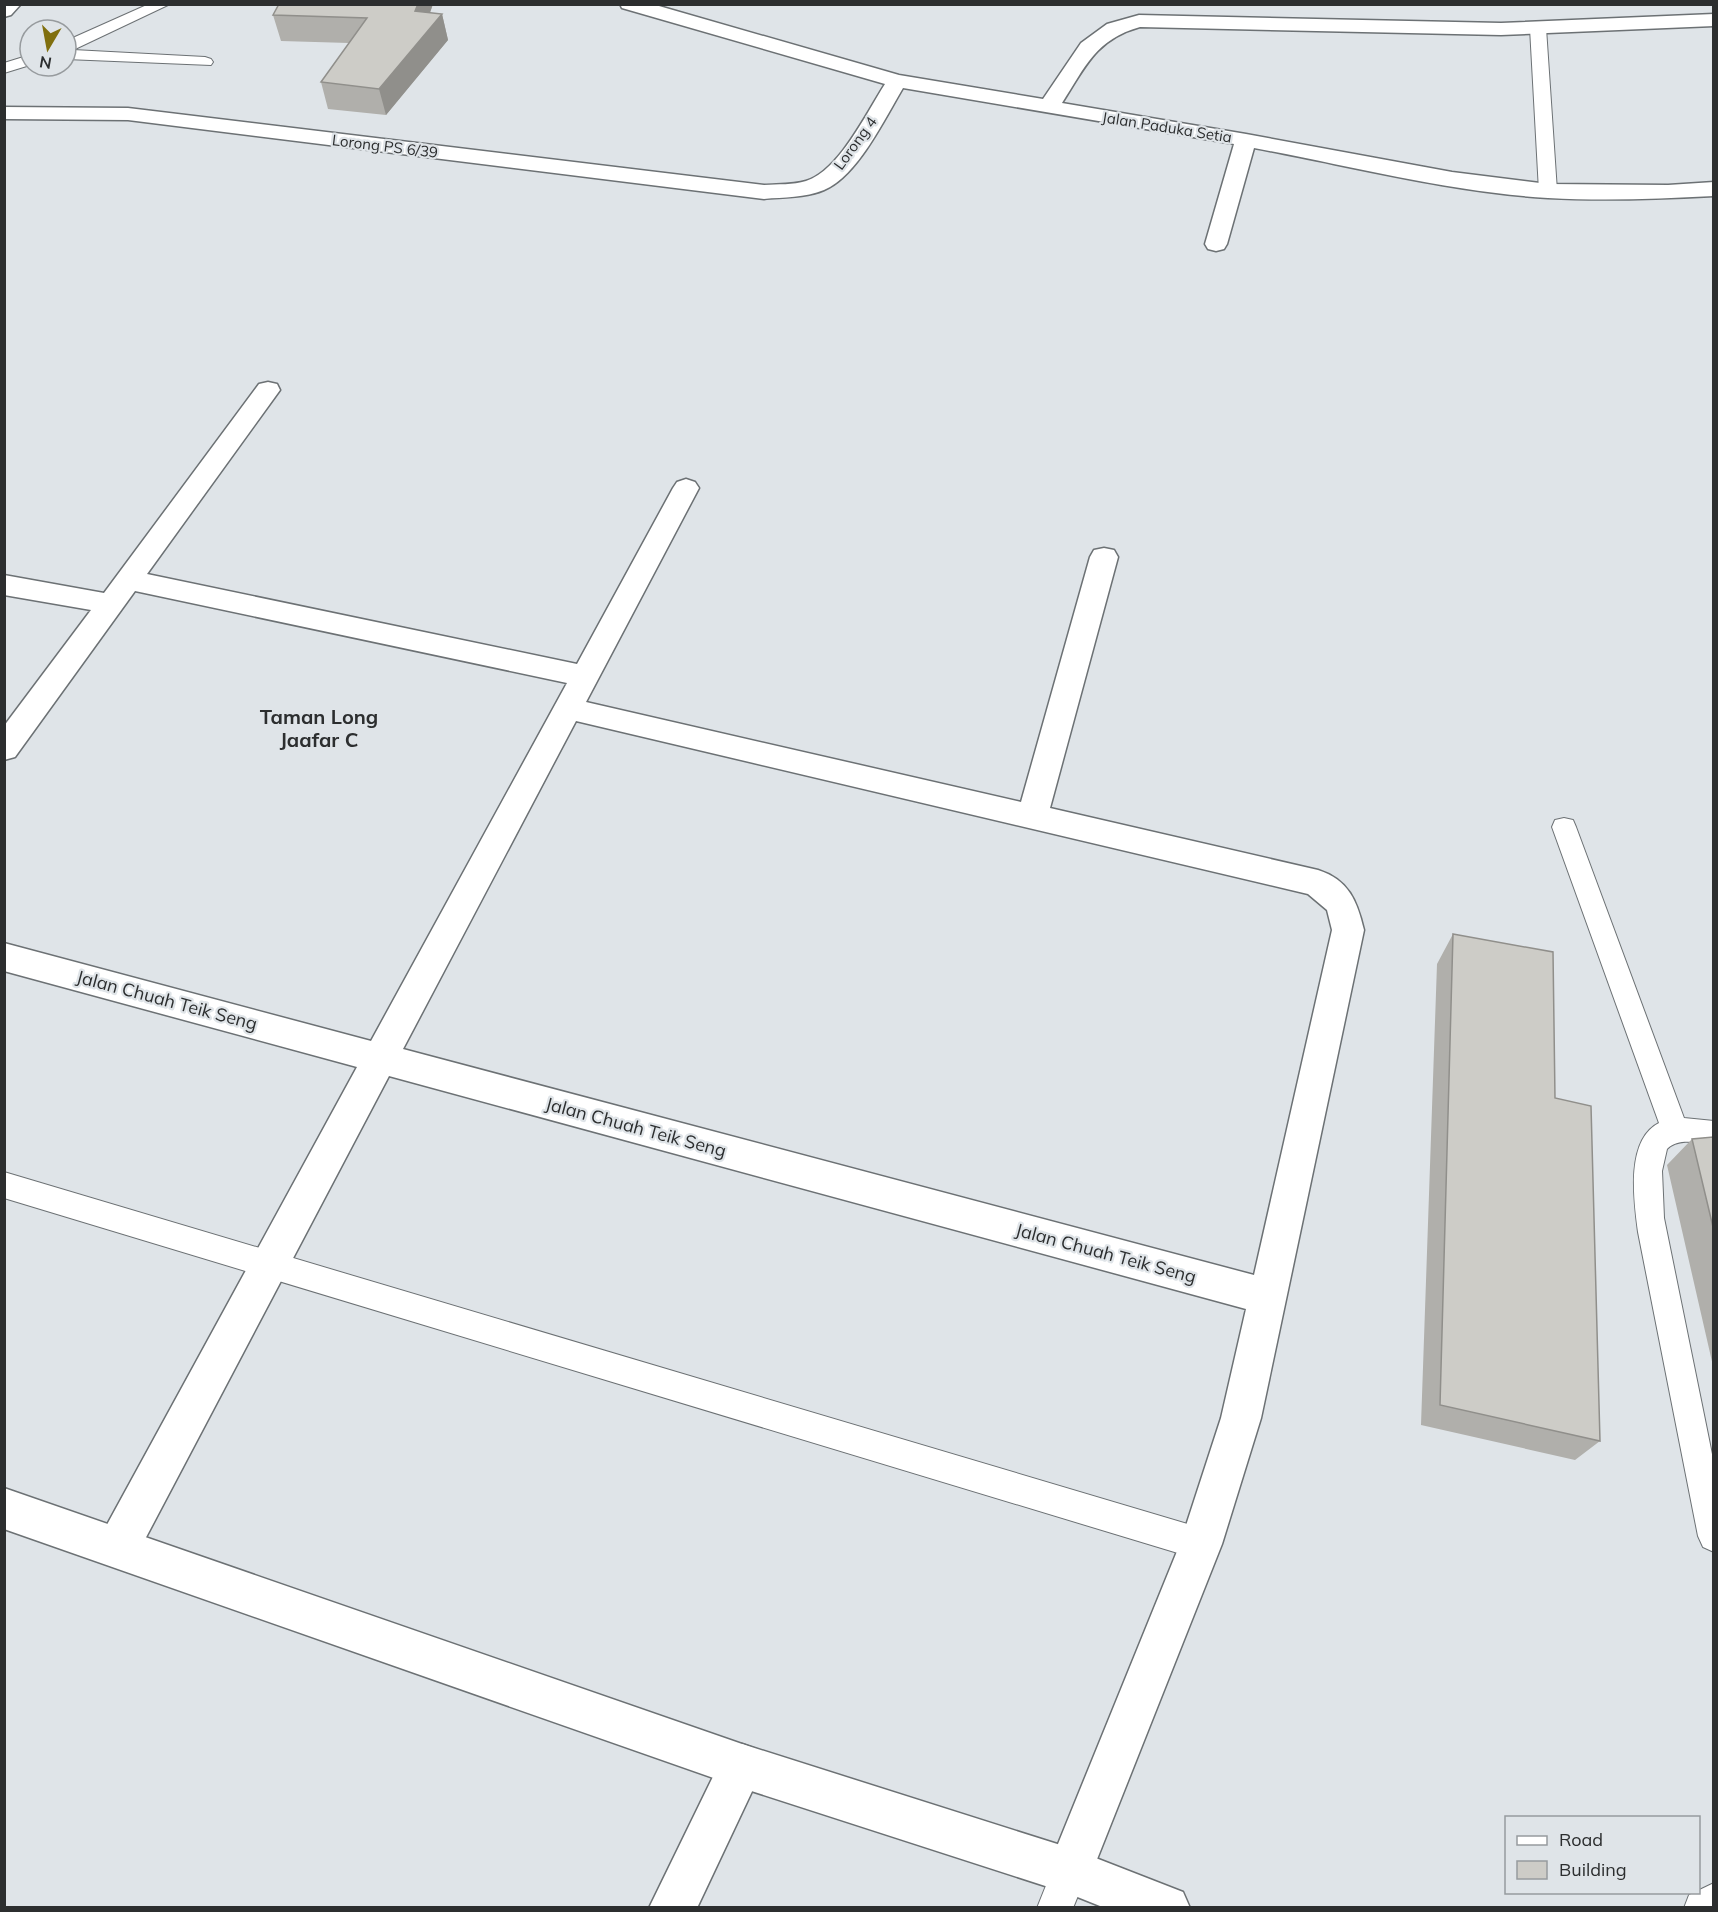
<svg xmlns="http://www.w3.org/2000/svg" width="1718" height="1912" viewBox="0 0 1718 1912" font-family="Mulish,sans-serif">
	<rect width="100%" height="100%" fill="#dfe4e8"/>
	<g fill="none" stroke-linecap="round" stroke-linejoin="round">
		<g stroke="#6c7174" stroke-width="2">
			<path id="lane" d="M149,4H170L73,50L205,57L211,59L213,62L211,65L66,59V41Z
				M1538,23L1546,28L1557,191L1554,195H1542L1539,191L1530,28Z
				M30,55V65L4,73V63Z
				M1564,818L1573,820L1576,827L1684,1118L1714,1121V1145C1699,1143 1679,1137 1667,1149L1662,1171L1664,1218L1714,1464V1552L1703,1547L1698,1536L1638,1232C1634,1202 1625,1140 1659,1123L1552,827L1555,820Z
				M4,1172L1201,1528L1212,1533L1217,1544L1212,1555L1201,1560L4,1198Z
				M1070,1853L1083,1858L1088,1871L1073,1908H1037L1057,1858Z
				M1714,1883V1908H1684L1689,1895Z"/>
		</g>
		<g stroke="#6c7174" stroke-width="3">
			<path id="street" d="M4,4H21L11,15L4,17Z
				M620,4H652L899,75L1043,99L1081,43L1107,24L1139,15L1501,23L1714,14V26L1501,35L1140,27C1096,39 1085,67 1062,103L1246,134L1452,172L1548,184L1668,185L1714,182V196C1659,199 1603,201 1548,198C1450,192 1351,166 1254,148L1227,244L1224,249L1216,251L1208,249L1205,244L1234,144L903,88C885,118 857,177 824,190C805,198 784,197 764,199L128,120L4,119V107L128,108L764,185C778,184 793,185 806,181C839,171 867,112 885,84L622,8Z
				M268,382L277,384L280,390L147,574L577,664L673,488L677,482L686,479L695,482L699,488L586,702L1021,802L1090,557L1094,550L1104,548L1114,550L1118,557L1050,808L1318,870C1349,880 1357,901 1364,930L1261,1418L1222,1544L1086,1887L1070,1894L1054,1887L1047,1871L1180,1544L1221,1418L1246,1309L389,1076L133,1562L118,1568L103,1562L97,1547L103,1532L357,1067L4,971V943L371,1041L567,683L135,591L15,757L4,760V726L91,610L4,595V575L104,593L259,384ZM576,721L1308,894L1327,910L1332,930L1254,1275L403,1049Z
				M742,1744L758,1750L764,1766L697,1908H649L726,1750Z"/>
		</g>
		<g stroke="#6c7174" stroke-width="3">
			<path id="secondary" d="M4,1488L742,1744L1070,1848L1183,1892L1190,1908H1105L1070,1894L742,1788L4,1529Z"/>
		</g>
		<use href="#lane" fill="#fff" fill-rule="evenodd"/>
		<use href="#street" fill="#fff" fill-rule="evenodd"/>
		<use href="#secondary" fill="#fff" fill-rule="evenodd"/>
	</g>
	<path fill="#b0afab" d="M433,4L430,13L442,14L448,40L386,115L328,109L321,82L349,43L281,41L273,15Z
		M1453,934L1555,1098L1600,1441L1575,1460L1421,1425L1437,964Z
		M1713,1137V1366L1667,1165L1692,1139Z"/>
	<path fill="#908f8b" d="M418,4H433L421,37L415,11Z
		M442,14L448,40L386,115L379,89Z"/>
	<path fill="#cdccc7" stroke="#908f8b" stroke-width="1.5" d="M279,4H418L415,11L442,14L379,89L321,82L367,18L273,15Z
		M1453,934L1553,952L1555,1098L1591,1106L1600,1441L1440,1405Z
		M1713,1137V1227L1692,1139Z"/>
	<g text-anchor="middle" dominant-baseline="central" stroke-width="4.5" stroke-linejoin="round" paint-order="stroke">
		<g font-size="15" fill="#2c2e2f" stroke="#dfe4e8">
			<text transform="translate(1167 127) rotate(9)">Jalan Paduka Setia</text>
			<text transform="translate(855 143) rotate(-54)">Lorong 4</text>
			<text transform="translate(385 146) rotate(7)">Lorong PS 6/39</text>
		</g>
		<g font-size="18" fill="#2c2e2f" stroke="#dfe4e8">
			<text transform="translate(167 1000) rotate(15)">Jalan Chuah Teik Seng</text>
			<text transform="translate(636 1127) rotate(15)">Jalan Chuah Teik Seng</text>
			<text transform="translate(1106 1253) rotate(15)">Jalan Chuah Teik Seng</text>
		</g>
		<g font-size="20" font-weight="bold" fill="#2c2e2f" stroke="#dfe4e8">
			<text x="319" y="716">Taman Long<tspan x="319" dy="23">Jaafar C</tspan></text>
		</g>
	</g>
	<rect width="1718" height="1912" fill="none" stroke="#2c2e2f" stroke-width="12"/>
	<rect x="1505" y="1816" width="195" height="78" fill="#dfe4e8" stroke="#979b9e" stroke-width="1.5"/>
	<rect x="1517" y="1836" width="30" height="9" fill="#ffffff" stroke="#979b9e" stroke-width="1.5"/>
	<text x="1559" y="1846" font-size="18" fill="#2c2e2f">Road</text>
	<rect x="1517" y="1861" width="30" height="18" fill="#cdccc7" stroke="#979b9e" stroke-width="1.5"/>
	<text x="1559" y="1876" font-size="18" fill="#2c2e2f">Building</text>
	<g transform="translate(48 48) rotate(190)"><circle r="28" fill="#dfe4e8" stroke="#979b9e" stroke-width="1.5"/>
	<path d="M0-4.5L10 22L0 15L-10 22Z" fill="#806f0e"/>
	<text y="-9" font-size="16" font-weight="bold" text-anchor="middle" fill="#2c2e2f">N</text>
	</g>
</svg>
